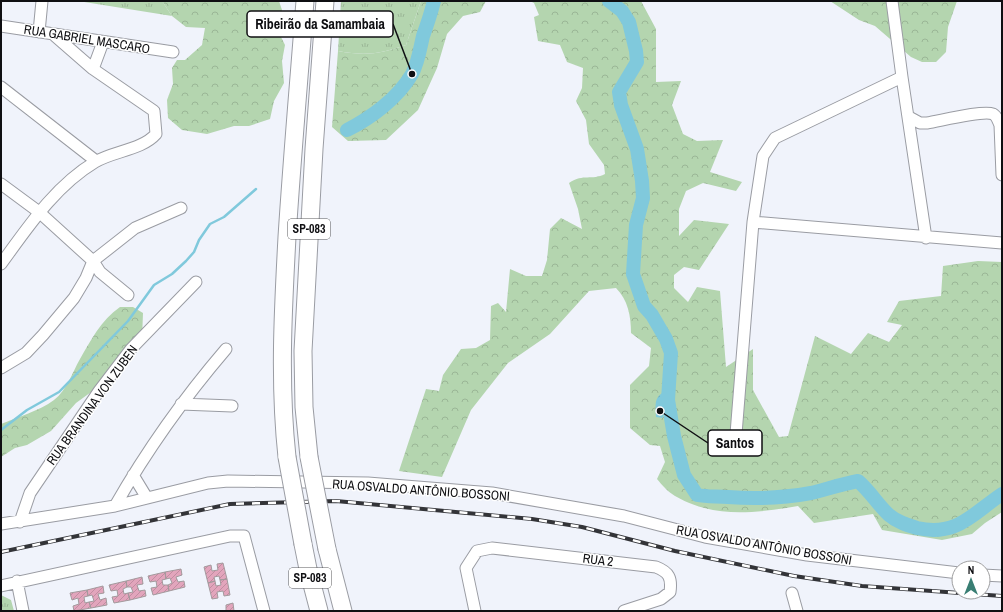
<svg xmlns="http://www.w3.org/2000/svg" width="1003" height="612" viewBox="0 0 1003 612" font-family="'Archivo Narrow',sans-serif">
	<defs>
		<pattern id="grass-tufts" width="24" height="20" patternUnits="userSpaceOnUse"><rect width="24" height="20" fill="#b4d5af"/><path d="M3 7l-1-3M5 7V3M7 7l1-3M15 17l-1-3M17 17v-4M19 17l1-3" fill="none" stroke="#9ab696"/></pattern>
		<pattern id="forest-crowns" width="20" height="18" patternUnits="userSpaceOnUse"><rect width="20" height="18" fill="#b4d5af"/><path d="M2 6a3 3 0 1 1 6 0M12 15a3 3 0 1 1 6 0" fill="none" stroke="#9ab696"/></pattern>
		<pattern id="water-ripples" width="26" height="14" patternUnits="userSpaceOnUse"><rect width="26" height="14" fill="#80c9dc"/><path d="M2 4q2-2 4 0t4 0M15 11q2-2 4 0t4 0" fill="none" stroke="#6dabbc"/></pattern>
		<pattern id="building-hatch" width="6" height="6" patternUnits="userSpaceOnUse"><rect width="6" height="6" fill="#e2a5bc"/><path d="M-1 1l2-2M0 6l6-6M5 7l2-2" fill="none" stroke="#c18da1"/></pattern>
	</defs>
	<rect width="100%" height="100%" fill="#f0f3fb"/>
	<path fill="url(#grass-tufts)" d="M78,1H162L172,16Z
		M341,1H421L406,45C380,54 365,56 338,51Z
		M1,595L11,600L14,611H1Z"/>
	<path fill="url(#forest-crowns)" d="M162,1H279L282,10L276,27L285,45L282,61L284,83L274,101L270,119L249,126H234L207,134L182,130L168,118L167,100L173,84L172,68L177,60H185L202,45L205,28L186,27L172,16Z
		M421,1H486L480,12L463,16L447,34L437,68L418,110L386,140L348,141L332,127L338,51C365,56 380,54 406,45Z
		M530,1H641L656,29V82L681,81L672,105L683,134L697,141L723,140L710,172L742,182L736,191L703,183L686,191L679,209V236L694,220L729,224L699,270L684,267L674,275V288L688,302L697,287L720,291L726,367L753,349V390L779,437L788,436L815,336L851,354L868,333L889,342L902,325L887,322L899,301L941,296L943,266L978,261L1002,262V512L985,523L972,534L942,540L882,530L873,514L814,523L798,506C755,513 715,519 675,496C668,492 662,485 657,479L665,462L660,446L650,445L630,428V385L649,366L651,348L631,333C631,316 628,300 616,288L589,291L550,334L508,363L471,410L442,477L399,471L426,389L439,391L443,375L461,349L476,348L490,340L491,306L498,303L506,312L510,269L526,276H542L547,260L550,229L561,218L582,229L578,209L569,183C584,173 591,181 605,174L604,165L589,144L586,120L576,101L582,88L583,68L567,62L560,45L538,41L534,17L539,15L534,3Z
		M830,1H957L948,27L946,52L936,62H922L911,57L875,26L859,20Z
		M120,307H133L143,313L142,339L98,387L76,403L51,431L27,445L15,448L1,457V424C18,417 39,411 54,400C67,390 72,373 80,359C91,340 101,320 120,307Z"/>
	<path fill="url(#water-ripples)" d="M664,392L663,418L656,417C656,406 653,398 664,392Z"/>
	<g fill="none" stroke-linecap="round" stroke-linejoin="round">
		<path stroke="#80c9dc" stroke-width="2.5" d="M1,430L27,410L59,392L128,321L154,285L172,274L186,261L194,252L199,240L210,224L224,217L256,189"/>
		<path stroke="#80c9dc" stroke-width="14" d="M609,1L622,11L629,22L636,51L637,62L619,92L621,105L637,149L642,181L643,198L636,225L633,274L644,306L652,315L666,339L671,353L668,400L674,436L684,475L697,495C707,497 717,496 728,497C754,499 784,498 811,493C827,489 842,484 858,481C870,491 878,505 889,515C897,522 907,525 917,528C957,537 972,514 1002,494
			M347,130C371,118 398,98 412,74C418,63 420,49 423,36C427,25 431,13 434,1"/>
	</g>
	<path fill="url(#building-hatch)" stroke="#a39a9d" d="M223,563L227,579L220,580L219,576L214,577L215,581L208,583L204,567L211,565L212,571L218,570L217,564Z
		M181,569L182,575L176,577L178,582L184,581L185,587L169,591L168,585L172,583L170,578L166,579L165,572Z
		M165,572L166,579L162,580L163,585H168L169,591L153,595L151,588L157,587L156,581L150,582L148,576Z
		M142,577L143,584L137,585L139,591L145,590L146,596L130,600L128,593L133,592L131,587H127L126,581Z
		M227,579L230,595L224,596L223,591L217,592L218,598L212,599L208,583L215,581L216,586L221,585L220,580Z
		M126,581L127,587L123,589L124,594L128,593L130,600L114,603L112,597L118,596L117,590L111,591L109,585Z
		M103,586L104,593L98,594L100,600L106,598L107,605L91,608L89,602L94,601L92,595L88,596L87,590Z
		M87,590L88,596L84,597L85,603L89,602L91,608L74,611L73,606L79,604L78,598L72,600L70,593Z
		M233,603L234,611H226V605Z"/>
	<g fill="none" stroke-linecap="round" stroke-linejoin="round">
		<g stroke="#9a9ca3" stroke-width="13">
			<path id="minor" d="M892,1L902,77L926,238
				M1,26L173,52
				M39,32L42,1
				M93,69L103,42
				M1,87L96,161
				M909,117L920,123H927C940,121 983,110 993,114C997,116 998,121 1000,125L1002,175
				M1,184L39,212L93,261L100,272L128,295
				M753,222L1002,243
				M1,264C28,227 55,186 95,162C113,151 142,150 156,134L154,111L93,69L54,35
				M1,368L26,353L43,335L74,298L86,278L93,261L135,228L181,208
				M181,404L232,406
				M736,434L753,222L763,156L775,138L902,77
				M133,475L147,498
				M115,506C147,450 184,398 226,349
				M20,522L30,493L99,391L131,349L196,282
				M1,524L115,506L208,483L228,481L368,483L492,493L624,516L705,537L807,555L959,573
				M983,575L1002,576
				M17,581L23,611
				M1,586L230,536H244L264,611
				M792,593L797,611
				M475,611L466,568L477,551L492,548L656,567C669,572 672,578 670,592L661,599L624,611"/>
		</g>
		<g stroke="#9a9ca3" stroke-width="19">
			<path id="highway" d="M287,457C279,383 283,311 287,237C292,158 299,80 305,1
				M309,457L304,407L303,351L314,149L325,1
				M303,544L308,569L319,611
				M327,549L343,611"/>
		</g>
		<use href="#minor" stroke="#fff" stroke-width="11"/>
		<use href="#highway" stroke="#fff" stroke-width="17"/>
		<g stroke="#333438" stroke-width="4">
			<path id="rail" d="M1,552L230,504L336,501L532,519L582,527L675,551L794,576L862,586L1002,596"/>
		</g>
		<use href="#rail" stroke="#fff" stroke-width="2.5" stroke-dasharray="8" stroke-linecap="butt"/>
		<g stroke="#9a9ca3" stroke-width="19" stroke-linecap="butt">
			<path id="highway-bridge" d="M287,457L303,544
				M309,457L327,549"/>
		</g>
		<use href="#highway-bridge" stroke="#fff" stroke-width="17"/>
	</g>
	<g text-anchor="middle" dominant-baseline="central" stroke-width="3" stroke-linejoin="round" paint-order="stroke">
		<g fill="#fff" stroke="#575759" stroke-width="1">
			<rect x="288" y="219" width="42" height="20" rx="3"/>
			<rect x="289" y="568" width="42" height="20" rx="3"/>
		</g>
		<g font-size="12" font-weight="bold" fill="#0f0f12">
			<text x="309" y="229">SP-083</text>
			<text x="310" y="578">SP-083</text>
		</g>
		<g font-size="13" fill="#0f0f12" stroke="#fff">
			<text transform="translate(87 39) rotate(9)">RUA GABRIEL MASCARO</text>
			<text transform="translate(92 405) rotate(-54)">RUA BRANDINA VON ZUBEN</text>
			<text transform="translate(421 490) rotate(4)">RUA OSVALDO ANTÔNIO BOSSONI</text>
			<text transform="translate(764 545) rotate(10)">RUA OSVALDO ANTÔNIO BOSSONI</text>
			<text transform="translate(598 560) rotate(7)">RUA 2</text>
		</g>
	</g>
	<path fill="none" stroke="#0f0f12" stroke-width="1.5" d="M412 74L393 24M660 411L708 443"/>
	<g fill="#0f0f12" stroke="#fff" stroke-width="1.5">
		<circle cx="412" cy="74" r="4"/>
		<circle cx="660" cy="411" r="4"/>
	</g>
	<g fill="#fff" stroke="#0f0f12" stroke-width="1.5">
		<rect x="247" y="11" width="146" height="26" rx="4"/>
		<rect x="708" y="430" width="54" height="26" rx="4"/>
	</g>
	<g font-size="14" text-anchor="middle" font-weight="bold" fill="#0f0f12">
		<text x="320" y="29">Ribeirão da Samambaia</text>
		<text x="735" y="448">Santos</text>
	</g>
	<rect width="1003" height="612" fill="none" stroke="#0f0f12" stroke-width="4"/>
	<g transform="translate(971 580)"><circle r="19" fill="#ffffff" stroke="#9f9fa0"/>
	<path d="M0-3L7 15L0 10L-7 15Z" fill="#397e73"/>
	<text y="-6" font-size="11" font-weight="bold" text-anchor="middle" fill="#0f0f12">N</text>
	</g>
</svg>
